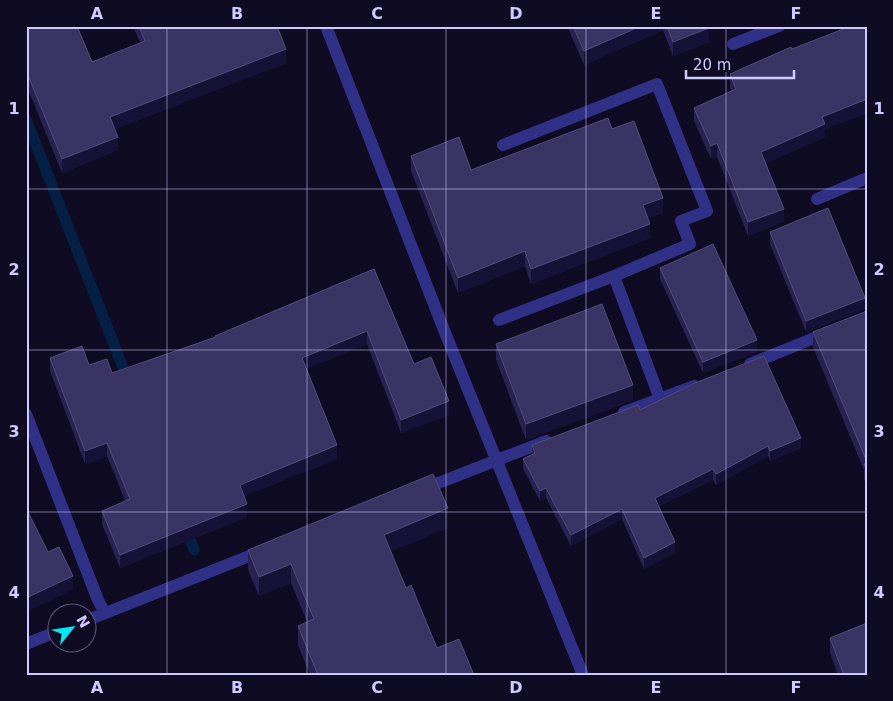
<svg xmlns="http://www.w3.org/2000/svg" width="893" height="701" viewBox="0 0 893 701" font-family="'DejaVu Sans',sans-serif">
	<rect width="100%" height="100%" fill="#0e0b22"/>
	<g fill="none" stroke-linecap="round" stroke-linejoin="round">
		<path stroke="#062045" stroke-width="11" d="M26,119L129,383
			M185,526L194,550"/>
		<path stroke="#303186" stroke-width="12" d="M733,44L779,26
			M503,145L657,84L707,211L681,221L690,244L614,276L660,399
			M817,199L867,178
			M499,320L614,276"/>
		<path stroke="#303186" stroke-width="12" d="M326,26L444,330L583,675
			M750,364L829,332
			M624,412L694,386
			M26,414L98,600L105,613
			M423,489L546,441
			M88,620L262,551
			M26,644L58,631"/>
	</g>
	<path fill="#292251" d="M26,26L92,62L140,43L133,26H277L286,63L115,129L118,150L62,173L26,84Z
		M567,26H709V42L673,56L663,30L584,65Z
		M867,26V113L825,129V137L766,163L784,222L748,236L717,157L711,159L694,121V108L731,91L730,88V74L792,49Z
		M411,156L471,170L663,213L648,218L650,238L531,284L525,266L458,293L411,171Z
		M770,232L865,309L806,332L770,244Z
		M660,268L757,352L703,373L660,279Z
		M374,269L414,364L449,415L401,433L367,344L306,369L337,459L244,496L247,517L120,568L102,524V511L125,501L107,456L85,464L50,371V358L89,365L112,373L215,337V336Z
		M867,311V486L864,479V470L813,347V332Z
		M496,344L633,400L526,440L496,360Z
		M640,410L801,448L770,461L768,456L716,485L713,480L659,506L675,553L644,569L622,519L571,546L546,498L540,501L523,469V459L532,455V445Z
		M448,528L391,551L406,588L437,648L474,675H310L298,645V626L307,622L291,583L259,596L248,570V550Z
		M830,638L867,675H838L830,653Z"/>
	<path fill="#161136" d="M641,26H663V30L584,65V51Z
		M709,28V42L673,56V42Z
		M286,49V63L110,131V117Z
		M867,99V113L825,129V137L761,165V152L822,117Z
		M118,137V150L62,173V159Z
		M717,143V157L711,159V146Z
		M663,198V213L643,220V205Z
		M784,209V222L748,236V222Z
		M650,224V238L531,284V269Z
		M525,251V266L458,293V278Z
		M865,298V309L806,332V321Z
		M367,331V344L302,371V358Z
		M757,340V352L703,373V362Z
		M633,385V400L526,440V424Z
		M449,401V415L401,433V420Z
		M801,438V448L770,461V451Z
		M107,443V456L85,464V451Z
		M337,445V459L240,498V485Z
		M768,446V456L716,485V474Z
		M713,469V480L655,508V498Z
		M546,488V498L540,501V491Z
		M247,504V517L120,568V555Z
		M448,508V528L384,554V535Z
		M622,509V519L571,546V535Z
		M675,542V553L644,569V558Z
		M291,564V583L259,596V577Z
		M73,576V590L26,612V598Z"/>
	<path fill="#3a3464" stroke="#524c7c" d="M26,26H77L92,62L145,41L139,26H277L286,49L110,117L118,137L62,159L26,70Z
		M573,26H641L584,51Z
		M667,26H709V28L673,42Z
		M851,26H867V99L822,117L825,124L761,152L784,209L748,222L717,143L711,146L694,108L736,89L730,74L791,47L792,49Z
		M608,118L612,129L634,121L663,198L643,205L650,224L531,269L525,251L458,278L411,156L459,137L471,170Z
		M828,208L865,298L806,321L770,232Z
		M713,244L757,340L703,362L660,268Z
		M374,269L414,364L431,357L449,401L401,420L367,331L302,358L337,445L240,485L247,504L120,555L102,511L130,499L107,443L85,451L50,358L82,346L89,365L107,359L112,373L216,337L215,336Z
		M602,304L633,385L526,424L496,344Z
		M867,311V462L813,332Z
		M764,356L801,438L770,451L768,446L716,474L713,469L655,498L675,542L644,558L622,509L571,535L546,488L540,491L523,459L535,453L532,445L638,405L640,410L695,383Z
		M867,463V471L864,464Z
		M433,474L448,508L384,535L406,588L411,585L437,648L459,639L474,675H318L298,626L314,619L291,564L259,577L248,550Z
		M26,508L48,552L59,547L73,576L26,598Z
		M867,623V675H844L830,638Z"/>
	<path fill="none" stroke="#cfcbff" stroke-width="1" stroke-opacity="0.55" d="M167,26V675M307,26V675M446,26V675M586,26V675M726,26V675M26,189H867M26,350H867M26,512H867"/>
	<rect width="893" height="701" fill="none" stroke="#0e0b22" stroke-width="55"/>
	<g transform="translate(72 628) rotate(60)"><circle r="24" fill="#0e0b22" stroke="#5b587a"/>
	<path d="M0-4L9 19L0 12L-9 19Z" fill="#00e8f6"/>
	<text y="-8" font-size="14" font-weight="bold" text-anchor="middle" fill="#cfcbff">N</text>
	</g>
	<path d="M686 70v8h108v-8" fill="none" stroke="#cfcbff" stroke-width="2.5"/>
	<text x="693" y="70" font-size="15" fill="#cfcbff" stroke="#0e0b22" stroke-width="4" paint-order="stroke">20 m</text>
	<rect x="28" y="28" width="838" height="646" fill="none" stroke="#cfcbff" stroke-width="2"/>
	<g font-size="16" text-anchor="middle" font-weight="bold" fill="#cfcbff">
		<text x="97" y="19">A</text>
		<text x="237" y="19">B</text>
		<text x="377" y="19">C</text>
		<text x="516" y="19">D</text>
		<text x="656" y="19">E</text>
		<text x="796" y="19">F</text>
		<text x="14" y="114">1</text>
		<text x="879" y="114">1</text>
		<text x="14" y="275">2</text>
		<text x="879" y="275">2</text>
		<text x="14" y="437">3</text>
		<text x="879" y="437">3</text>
		<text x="14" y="598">4</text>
		<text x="879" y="598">4</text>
		<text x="97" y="693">A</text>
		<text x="237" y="693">B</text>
		<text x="377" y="693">C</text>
		<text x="516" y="693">D</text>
		<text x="656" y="693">E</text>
		<text x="796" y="693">F</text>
	</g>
</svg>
